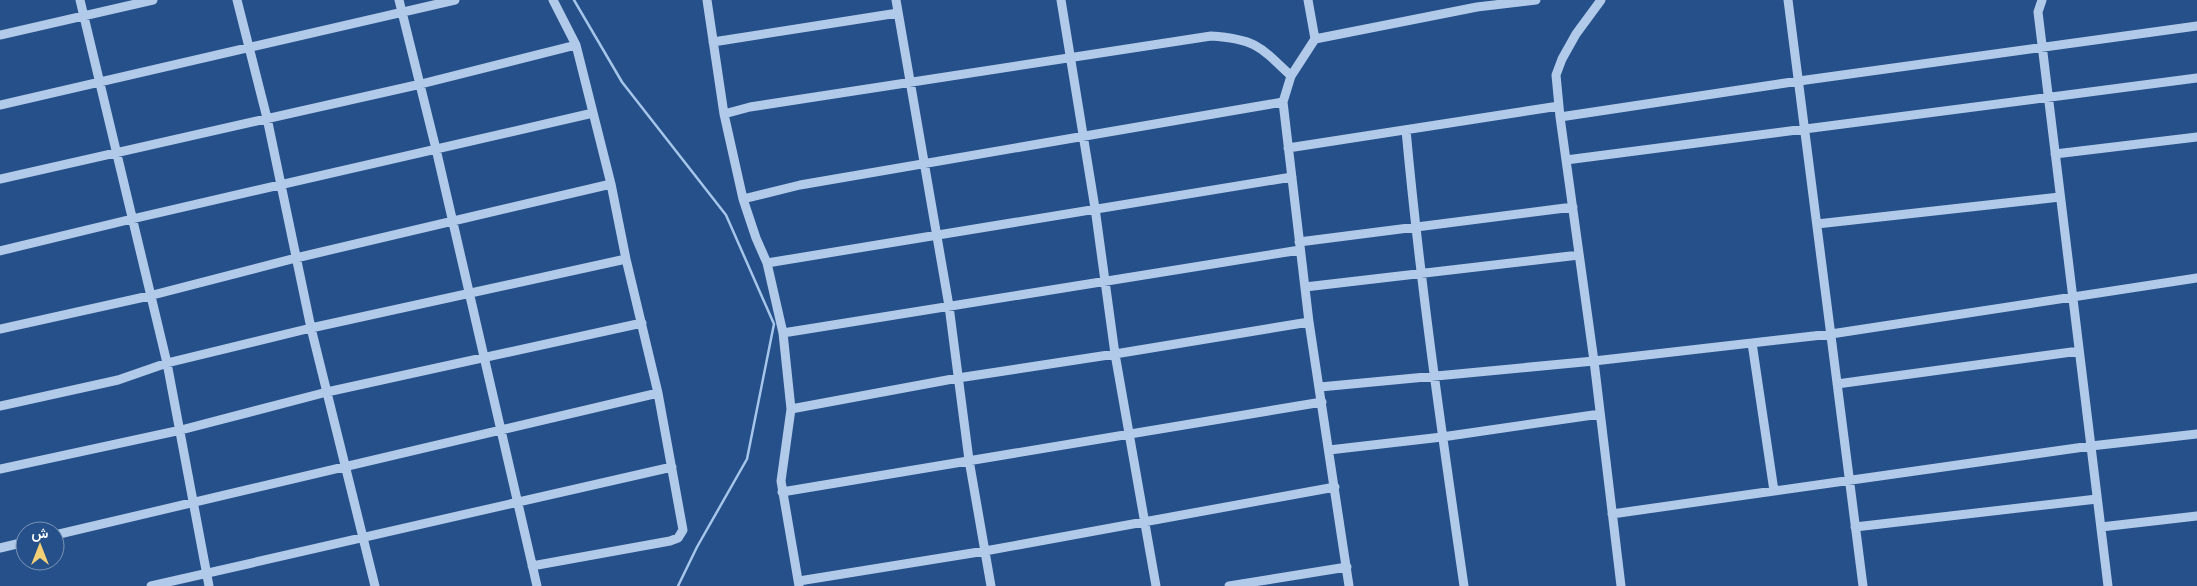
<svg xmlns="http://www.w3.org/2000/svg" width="2197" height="586" viewBox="0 0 2197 586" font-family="Karla,Vazirmatn,sans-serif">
	<rect width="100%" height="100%" fill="#255089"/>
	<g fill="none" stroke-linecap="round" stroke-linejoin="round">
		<path stroke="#a6c5ea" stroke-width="2.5" d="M574,0L622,82L726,215L774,324L747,459L697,547L678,586"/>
		<path stroke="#b2cae9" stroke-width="9" d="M80,0L167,363L209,586
			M237,0L267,118L311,328L375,586
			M399,0L436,149L537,586
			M707,0L724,114L743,199L756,238L767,263L783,333L791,409L781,481L799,586
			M896,0L949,306L969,460L991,586
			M1061,0L1095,208L1115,354L1156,586
			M1308,0L1315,39
			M1601,0L1576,34L1562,59L1556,75L1560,117L1594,361L1621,586
			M1788,0L1863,586
			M2042,0L2038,12L2108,586
			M0,35L153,0
			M713,42L898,13
			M1291,76L1315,39L1477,7L1536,0
			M0,105L455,0
			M724,114L750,107L1211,36C1255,39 1260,46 1291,76L1283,102L1309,322L1349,586
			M1560,117L1799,81L2197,26
			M1406,130C1420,283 1442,434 1464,586
			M1288,148L1559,106
			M2055,154L2197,137
			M1566,160L2197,78
			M0,179L421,84L576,45
			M743,199L800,185L1283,102
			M1817,224L2060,197
			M1299,242L1573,207
			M0,251L132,219L593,113
			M767,263L1292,177
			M1305,287L1579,255
			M0,329L149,296L296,258L611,184
			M783,333L1300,250
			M1752,343L1774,491
			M1837,384L2079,351
			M1320,387L1594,361L1831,334L2197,278
			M0,406L118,380L167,363L311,328L626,259
			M791,409L958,378L1115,354L1309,322
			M1329,450L1442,437L1600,414
			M0,469L181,430L327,392L642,323
			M782,492L1322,402
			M1612,514L2091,446L2197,434
			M1855,527L2097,499
			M2101,527L2197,516
			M55,535L658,393
			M0,548L25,542
			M532,566L670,541L678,538L683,530L658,393L626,259L611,184L576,45L553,0
			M799,581L985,551L1335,487
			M151,586L672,467
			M1229,586L1347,567"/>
	</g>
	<g transform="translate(40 546)"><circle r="24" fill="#255089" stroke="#7c96b8"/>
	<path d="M0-4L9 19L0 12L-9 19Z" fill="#f3d076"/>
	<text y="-8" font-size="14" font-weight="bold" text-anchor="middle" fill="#ffffff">ش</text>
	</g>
</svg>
